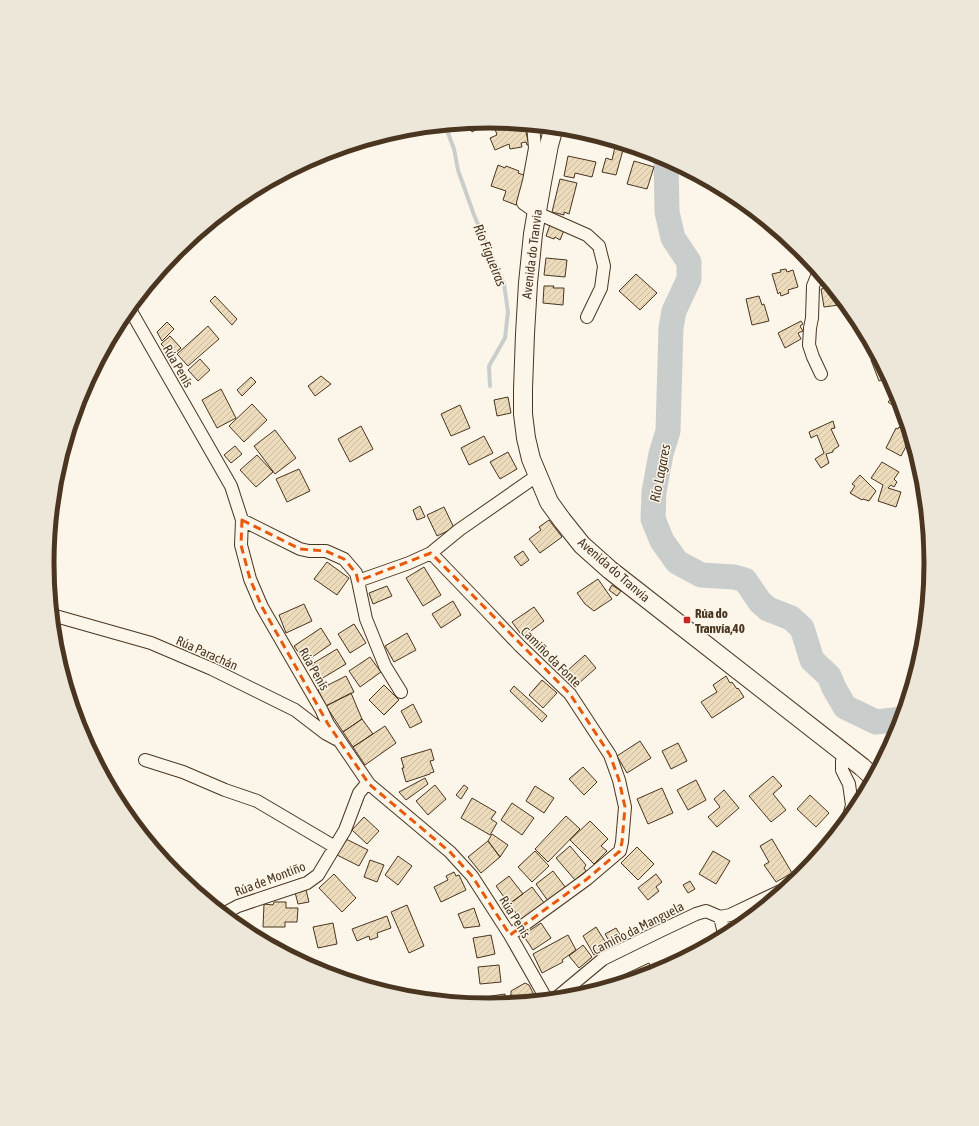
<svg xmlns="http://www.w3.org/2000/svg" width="979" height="1126" viewBox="0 0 979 1126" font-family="'Asap Condensed',sans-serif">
	<defs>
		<pattern id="building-hatch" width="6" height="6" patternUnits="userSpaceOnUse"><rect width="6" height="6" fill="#ecdcbc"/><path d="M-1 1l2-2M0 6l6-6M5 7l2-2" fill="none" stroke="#ccbda1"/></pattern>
	</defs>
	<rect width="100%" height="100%" fill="#fbf6e9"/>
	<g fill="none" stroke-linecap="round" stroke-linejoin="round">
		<path stroke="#c9cecd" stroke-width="4" d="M445,125L454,149L458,170L474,215L504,284L508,312L505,338L489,366L490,386"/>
		<path stroke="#c9cecd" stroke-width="25" d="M666,158L667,212L673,238L689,262V279L674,311L671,328L668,431L661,454L654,492L653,519L662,541L677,562L701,575L734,577L745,580L760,602L768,609L791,618L802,628L812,660L829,676L834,688L845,707L876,722L902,719"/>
	</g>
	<path fill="url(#building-hatch)" stroke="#4a3520" d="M491,121L483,125V126L472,132L467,123Z
		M503,122H506V123H510L524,124L529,145H527L526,142L521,143L522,147L510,149L509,144L495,150L490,138L497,135L494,126Z
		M615,147L623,150L616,175L602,172L606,158L612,160Z
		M568,156L596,162L592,177L575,173L574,178L564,176Z
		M634,161L654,167L647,189L627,184Z
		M498,165L505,168L506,166L519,171L518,173L529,177L516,205L503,200L506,191L491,186Z
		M560,179L577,183L569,214L564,212V215L552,212Z
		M551,222L565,228L560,240L555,237L554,239L546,236Z
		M546,258L567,260L565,277L544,275Z
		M786,269L787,272L793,270L798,287L788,290L789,293L781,296L780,292L778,294L772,274L781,272L780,270Z
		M636,274L657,293L640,310L619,291Z
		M830,284L838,293L839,305L824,307L821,289L827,288V285Z
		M544,286H554L553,288H564L563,305L543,303Z
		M215,296L237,319L232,325L210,301Z
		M759,296L762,305L764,304L769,321L752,325L746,299Z
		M801,321L803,324L800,326L803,331L798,333L801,339L785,348L778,333Z
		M167,322L174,329L162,341L157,332Z
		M208,326L219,339L188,366L177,354Z
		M170,336L181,348L172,356L161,344Z
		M878,356L889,377L879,381L871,360Z
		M200,359L210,370L198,381L188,370Z
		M321,376L331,384L315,396L308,386Z
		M251,377L256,382L242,396L237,390Z
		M221,389L236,418L217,428L202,400Z
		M896,393L899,395L903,410L902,412L888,402Z
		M508,397L511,413L497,416L494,400Z
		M252,404L267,420L244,442L229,426Z
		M460,405L470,428L451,436L441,414Z
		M833,421L835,428L831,429L839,446L833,450V452L826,454L829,463L821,468L815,459L824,453L817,435L811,438L809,432Z
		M361,426L373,449L350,462L338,439Z
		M899,427L910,433L912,440L910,439L901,456L886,448L896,428L898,429Z
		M275,430L296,458L275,474L254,446Z
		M484,436L493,453L469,465L461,448Z
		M235,446L242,454L231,463L224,455Z
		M508,452L517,469L500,479L490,462Z
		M257,455L273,472L256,487L240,470Z
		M882,462L899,472L894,479L897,482L894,487L891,485L888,488L901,492L896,507L878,501L883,485L871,478Z
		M299,469L310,491L287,502L276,479Z
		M860,475L876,491L869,501L863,499L862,500L850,493L855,486L852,484Z
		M420,506L425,517L417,520L413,510Z
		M444,507L454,528L437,536L427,515Z
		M549,520L562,537L540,553L529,539L541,530L539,527Z
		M523,551L529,560L521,566L514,557Z
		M327,562L349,578L337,595L314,579Z
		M424,567L441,595L423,606L406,578Z
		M598,579L612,599L594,611L585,604L577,593Z
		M612,585L621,591L617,596L609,590Z
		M387,586L392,596L373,604L369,593Z
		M453,601L461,615L441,628L432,614Z
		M304,604L312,621L286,633L279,615Z
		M534,607L544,621L523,637L512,622Z
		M354,624L366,643L350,653L338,634Z
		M321,628L331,644L305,662L294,646Z
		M407,633L416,650L394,662L385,646Z
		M337,649L346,664L321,679L312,664Z
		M585,655L596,668L578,684L567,671Z
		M370,657L381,672L360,687L349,671Z
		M346,676L354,692L326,706L318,690Z
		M726,676L730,683L732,682L737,689L738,688L744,697L712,718L701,702L717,692L713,685Z
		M542,680L557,693L543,708L529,695Z
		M384,685L399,700L384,715L369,700Z
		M514,686L547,716L542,722L510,691Z
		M351,693L362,719L343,732L326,706Z
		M413,704L422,722L410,728L401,711Z
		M362,719L373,734L353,747L343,732Z
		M385,726L396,743L365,765L353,747Z
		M640,741L651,758L627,773L617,756Z
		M678,743L687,761L671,769L662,751Z
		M431,749L434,760L430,761L434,772L430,773V774L406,782L402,768H404L401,758Z
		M583,767L597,782L584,795L569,779Z
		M773,776L782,786L773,794L786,810L771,822L749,796Z
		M425,778L428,784L406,800L399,792Z
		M696,780L706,800L688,810L677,790Z
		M435,785L446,799L428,815L416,801Z
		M464,785L468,788L461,799L456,795Z
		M535,786L554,798L544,813L526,801Z
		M662,788L673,813L648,824L637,799Z
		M724,790L739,808L717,827L708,817L720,807L714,799Z
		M810,795L829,813L816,827L797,809Z
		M472,798L496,812L491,819L497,823L490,835L461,818Z
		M512,803L534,818L522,835L501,820Z
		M566,816L580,829L548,862L535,849Z
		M364,817L379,831L367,844L352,830Z
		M590,821L608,839L601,846L607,851L594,864L570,840Z
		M492,834L508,845L500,857L488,841Z
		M346,839L368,850L359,866L337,855Z
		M772,839L792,873L776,882L764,865L769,862L760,846Z
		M488,841L500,857L481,873L468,857Z
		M570,846L586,865L584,868L586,871L575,880L556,858Z
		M637,847L654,864L638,880L621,863Z
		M535,851L549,866L532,882L518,867Z
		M713,851L730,861L716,884L699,874Z
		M398,856L412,866L398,885L385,875Z
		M370,860L384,865L377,882L364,877Z
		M553,871L566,888L548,901L536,884Z
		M454,872L456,876L459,875L466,890L441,902L434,887L448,880L446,876Z
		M334,874L356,898L342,912L319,888Z
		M656,874L662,882L656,887L659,891L648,900L638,888Z
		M509,876L523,894L509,904L496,886Z
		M690,881L695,889L688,893L683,885Z
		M532,887L545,904L522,921L509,904Z
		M306,890L309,902L298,904L295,892Z
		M274,902H286V908H298L297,922H285V927H263L264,904L273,905Z
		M407,905L424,946L409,953L391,912Z
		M474,908L480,926L464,928L458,914Z
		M387,916L391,928L377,933L378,937L370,940L369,936L357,941L352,929Z
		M333,923L337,944L318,948L313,927Z
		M541,923L551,938L533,950L523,935Z
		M596,927L608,946L594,955L583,936Z
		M616,928L622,938L611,944L605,934Z
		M491,935L495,954L477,958L473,938Z
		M568,935L576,950L562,960L563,962L542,973L533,954Z
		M583,945L592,957L579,968L569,956Z
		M649,963L654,973L622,983L619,977Z
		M499,965L501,982L480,984L478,967Z
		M525,983L529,985L536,999V1001L511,1003V991Z
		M584,986L588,993L576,997L562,998Z
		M505,994L506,1004L489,1005L479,1004L478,998Z"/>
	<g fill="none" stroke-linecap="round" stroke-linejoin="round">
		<g stroke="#4a3520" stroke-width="14">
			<path id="street" d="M533,125L535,148L529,181L523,203L537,213L587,235L599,246L604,266L601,288L587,317
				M567,128L584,133L592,134
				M130,307L132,313L231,486L242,520L241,545L250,579L262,607L321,709L328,724L369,784L450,852L472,876L510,935L547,1000
				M821,374L813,357L809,345L810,328L812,318L813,286L817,276L821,273
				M242,520L300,549L309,551H326L344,559L356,573L358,581L409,563L431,553L459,530L538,475
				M431,553L483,607L520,646L570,694L610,755L619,780L625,807L622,842L620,851L587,879L510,935
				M358,581L366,619L385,666L401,692
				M52,615L151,643L212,669L295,710L325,733L336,739
				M845,754L842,761V770L849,784L852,805L848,820
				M145,760L183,772L225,790L257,801L335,847
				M223,914L238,906L307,883L318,875L345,830L359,793L364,787L369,784
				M720,917L725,937
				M555,999L603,959L660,931L696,914L706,911L720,917L730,915L791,886"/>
		</g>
		<g stroke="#4a3520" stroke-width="20">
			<path id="secondary" d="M554,127L549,145L542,182L533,234L528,283L525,334L523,389V414L526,438L531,459L549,502L562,520L582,545L610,570L862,767L874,778"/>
		</g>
		<use href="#street" stroke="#fbf6e9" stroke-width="12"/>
		<use href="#secondary" stroke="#fbf6e9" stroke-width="18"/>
	</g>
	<path fill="none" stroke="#e8590c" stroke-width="3" stroke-dasharray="8 5" stroke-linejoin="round" d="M242,520L300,549L326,551L344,559L356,573L358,581L431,553L570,694L610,755L619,780L625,807L622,842L620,851L587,879L510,935L472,876L450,852L369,784L328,724L262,607L250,579L241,545Z"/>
	<rect fill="#c62828" stroke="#fbf6e9" stroke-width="1.5" x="683" y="616" width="8" height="8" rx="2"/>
	<g text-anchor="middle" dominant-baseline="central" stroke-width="3" stroke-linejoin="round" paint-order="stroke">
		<g font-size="13" fill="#4a3520" stroke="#fbf6e9">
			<text transform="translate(532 254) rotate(-83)">Avenida do Tranvia</text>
			<text transform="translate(178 366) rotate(60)">Rúa Penís</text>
			<text transform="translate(614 570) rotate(41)">Avenida do Tranvia</text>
			<text transform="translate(207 653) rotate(24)">Rúa Parachán</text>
			<text transform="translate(551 657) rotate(45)">Camiño da Fonte</text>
			<text transform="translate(314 669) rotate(60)">Rúa Penís</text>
			<text transform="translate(270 879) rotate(-21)">Rúa de Montiño</text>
			<text transform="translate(515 917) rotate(58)">Rúa Penís</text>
			<text transform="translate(638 928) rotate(-27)">Camiño da Manguela</text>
		</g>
		<g font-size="13" font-weight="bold" fill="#4a3520" stroke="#fbf6e9" text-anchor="start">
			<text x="695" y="613">Rúa do<tspan x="695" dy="15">Tranvía,40</tspan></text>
		</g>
		<g font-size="14" font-style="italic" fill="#4a3520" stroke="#fbf6e9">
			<text transform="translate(490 255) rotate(68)">Río Figueiras</text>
			<text transform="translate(660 473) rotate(-79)">Río Lagares</text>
		</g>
	</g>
	<path d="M0 0H979V1126H0ZM54 563a435 435 0 1 1 870 0a435 435 0 1 1-870 0Z" fill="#ede7d9" fill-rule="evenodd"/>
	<path fill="none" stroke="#4a3520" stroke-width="5" d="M54 563a435 435 0 1 1 870 0a435 435 0 1 1-870 0Z"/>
</svg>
